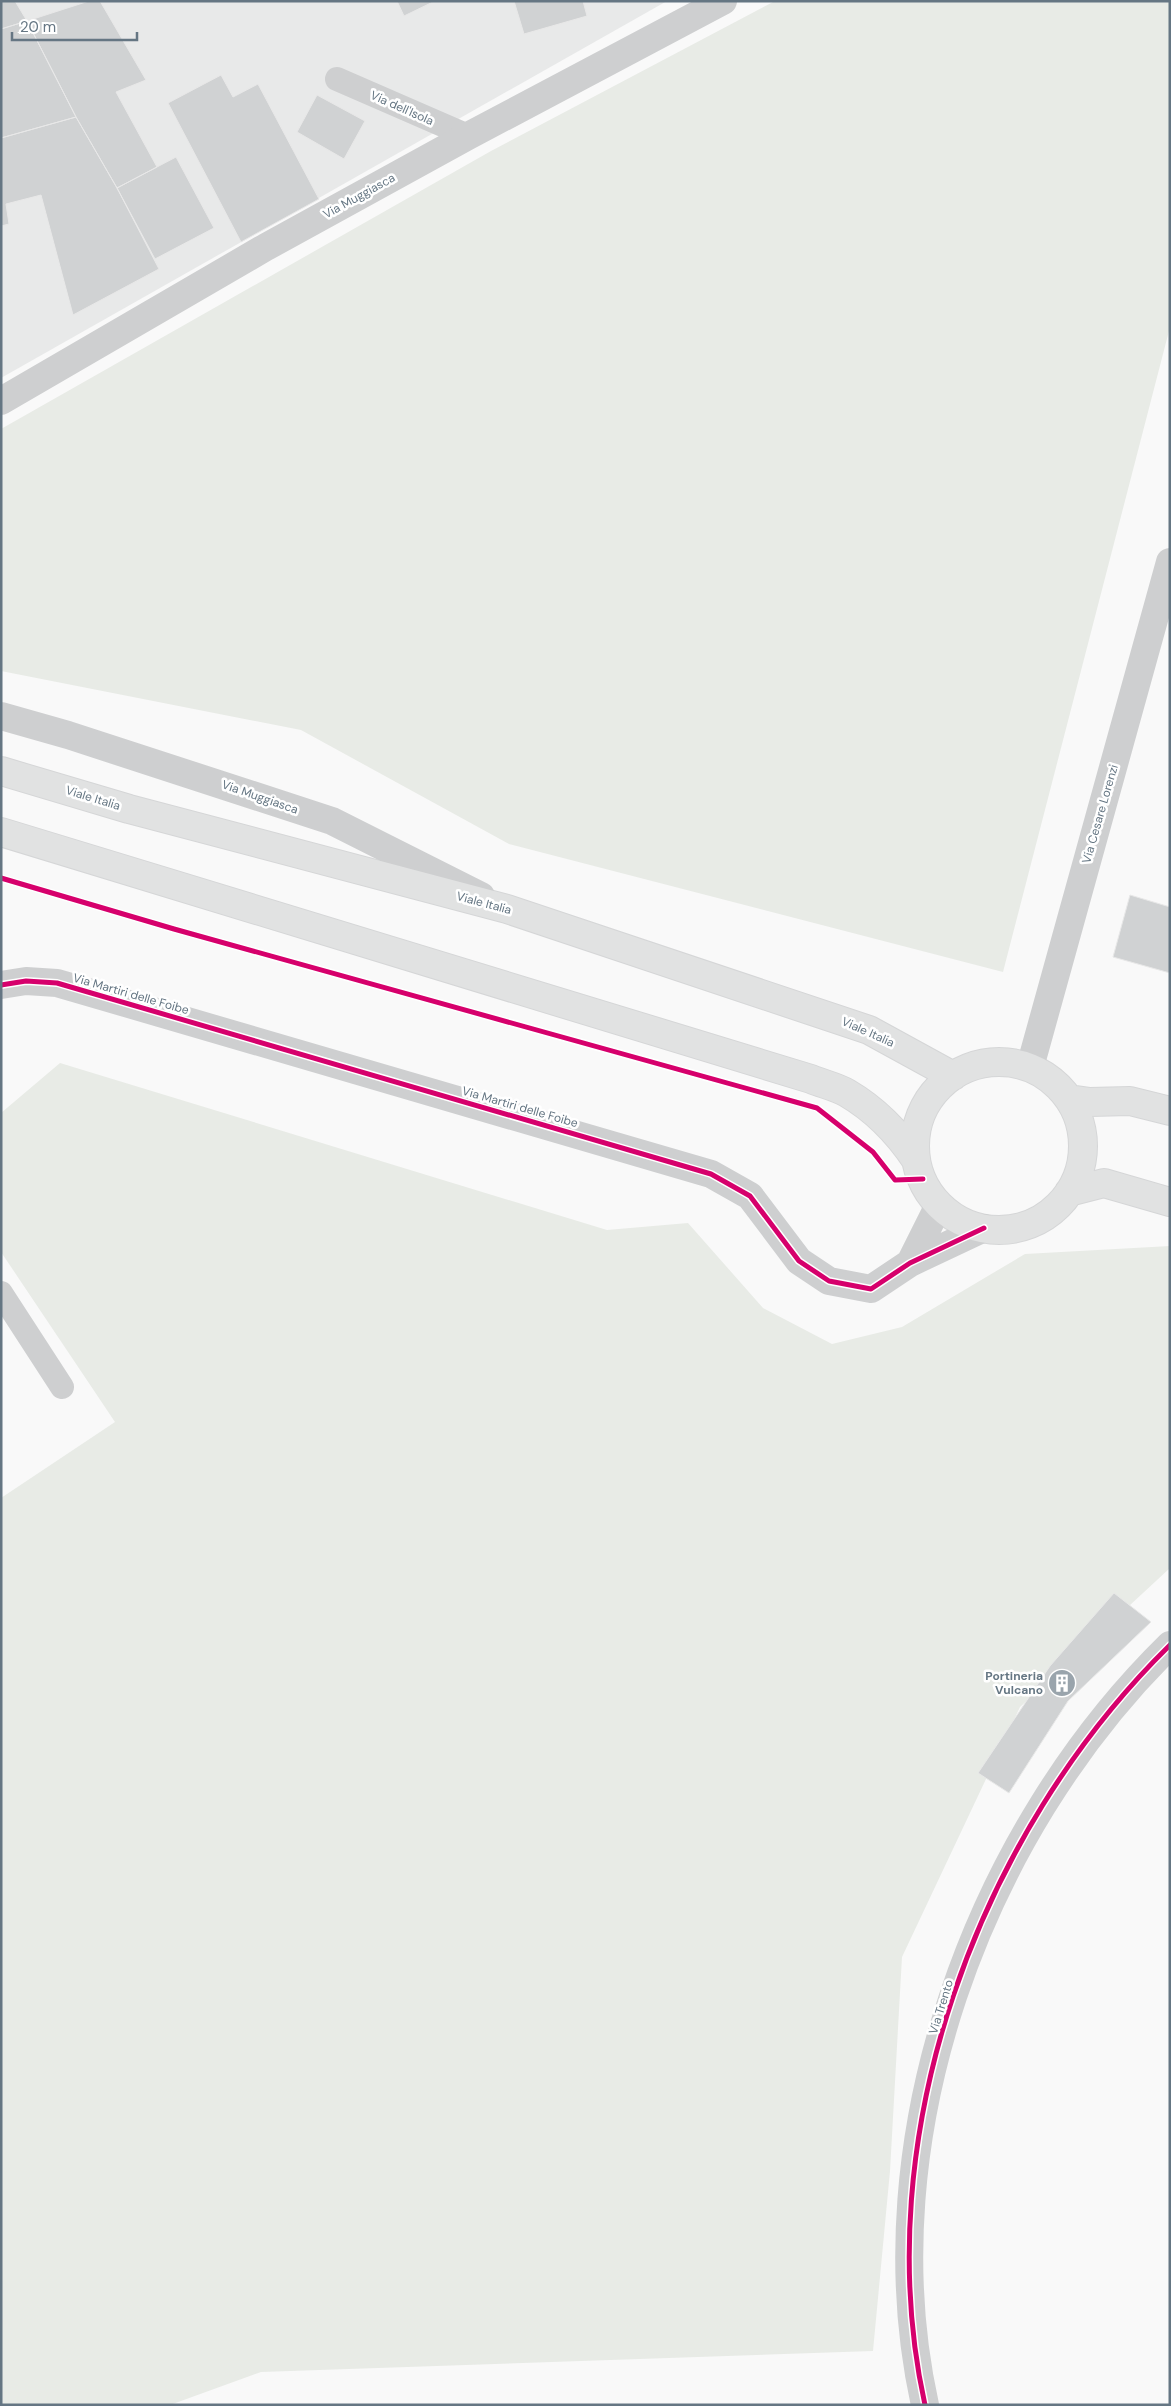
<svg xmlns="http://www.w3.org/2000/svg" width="1171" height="2406" viewBox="0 0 1171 2406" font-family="'DM Sans',sans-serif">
	<rect width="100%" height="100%" fill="#f9f9f9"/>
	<path fill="#e8e9e9" d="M1,1H667L1,378Z"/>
	<path fill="#e8ebe6" d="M775,1H1170V327L1003,972L509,844L301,730L1,671V429L491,151Z
		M60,1063L607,1230L688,1223L763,1308L832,1344L902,1327L1025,1254L1170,1246V1568L1020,1707L902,1957L890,2171L873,2351L261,2372L170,2405H1V1498L115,1422L1,1252V1113Z"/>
	<path fill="#d0d2d3" stroke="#e8e8e8" d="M1,1H15L27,21L1,29Z
		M89,1H100L146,80L116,92L157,167L117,188L76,117L27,21Z
		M397,1H435L404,16Z
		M514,1H583L587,16L524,34Z
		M27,21L76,117L1,138V29Z
		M221,75L233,97L258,84L319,199L241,242L168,103Z
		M317,95L365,121L344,159L297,132Z
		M76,117L117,188L159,269L73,315L41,195L6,204L9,224L1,226V138Z
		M176,157L214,228L155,259L117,188Z
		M1130,895L1170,907V973L1113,957Z
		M1114,1593L1151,1622L1068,1701L1009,1793L978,1773L1050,1666Z"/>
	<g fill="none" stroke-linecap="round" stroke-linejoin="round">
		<g stroke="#d5d6d7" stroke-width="30">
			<path id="primary" d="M1,771L129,809L507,909L869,1030L953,1076
				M1,832L811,1079C823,1084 837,1087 847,1093C876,1110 898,1133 916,1160
				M915 1146a84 84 0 1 1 168 0a84 84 0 1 1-168 0Z
				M1069,1099L1090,1102L1130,1101L1170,1111
				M1069,1192L1104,1183L1170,1202"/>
		</g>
		<path stroke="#cecfd0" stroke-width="24" d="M337,79L468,136
			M1,1293L62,1387"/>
		<path stroke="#cecfd0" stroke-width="28" d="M1,401L266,247L468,136L723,1
			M1,716L68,735L332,821L481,896
			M1,985L26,981L57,983L711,1174L750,1196L799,1261L829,1281L871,1289L910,1263L984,1228
			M1030,1067L1170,562
			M910,1263L939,1205
			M925,2405C866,2138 978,1833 1170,1645"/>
		<use href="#primary" stroke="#e1e2e2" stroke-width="28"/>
		<g stroke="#fff" stroke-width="8">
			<path id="cycleway" d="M1,878L174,929L817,1108L873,1152L895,1180L923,1179
				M1,985L26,981L57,983L711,1174L750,1196L799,1261L829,1281L871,1289L910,1263L984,1228
				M925,2405C866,2138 978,1833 1170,1645"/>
		</g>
		<use href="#cycleway" stroke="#d6006c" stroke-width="5"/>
	</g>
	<defs>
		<g id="building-disc" transform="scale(1.4375)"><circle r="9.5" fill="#99a4ac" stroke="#fff"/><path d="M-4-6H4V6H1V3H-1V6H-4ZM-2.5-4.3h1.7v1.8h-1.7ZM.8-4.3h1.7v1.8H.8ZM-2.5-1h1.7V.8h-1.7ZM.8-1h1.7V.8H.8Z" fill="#fff"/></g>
	</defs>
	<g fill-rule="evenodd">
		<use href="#building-disc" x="1062" y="1683"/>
	</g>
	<g text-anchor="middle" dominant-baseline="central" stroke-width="5" stroke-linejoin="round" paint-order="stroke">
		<g font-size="12" fill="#657683" stroke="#fff">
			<text transform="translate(402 108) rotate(24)">Via dell'Isola</text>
			<text transform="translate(359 196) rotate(-29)">Via Muggiasca</text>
			<text transform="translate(260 797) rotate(19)">Via Muggiasca</text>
			<text transform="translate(93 798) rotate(17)">Viale Italia</text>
			<text transform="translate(1100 814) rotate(-74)">Via Cesare Lorenzi</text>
			<text transform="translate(484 903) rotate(15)">Viale Italia</text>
			<text transform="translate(131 994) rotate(16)">Via Martiri delle Foibe</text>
			<text transform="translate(868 1032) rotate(24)">Viale Italia</text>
			<text transform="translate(520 1107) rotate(16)">Via Martiri delle Foibe</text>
			<text transform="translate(941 2007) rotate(-73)">Via Trento</text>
		</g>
		<g font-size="12" font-weight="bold" fill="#657683" stroke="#fff" text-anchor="end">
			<text x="1043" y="1676">Portineria<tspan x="1043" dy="14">Vulcano</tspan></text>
		</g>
	</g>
	<rect width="1171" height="2406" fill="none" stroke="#657683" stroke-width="5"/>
	<path d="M12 32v8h125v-8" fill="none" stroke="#657683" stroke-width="2.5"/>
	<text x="20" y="32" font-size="15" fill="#657683" stroke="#ffffff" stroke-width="4" paint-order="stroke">20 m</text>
</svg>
